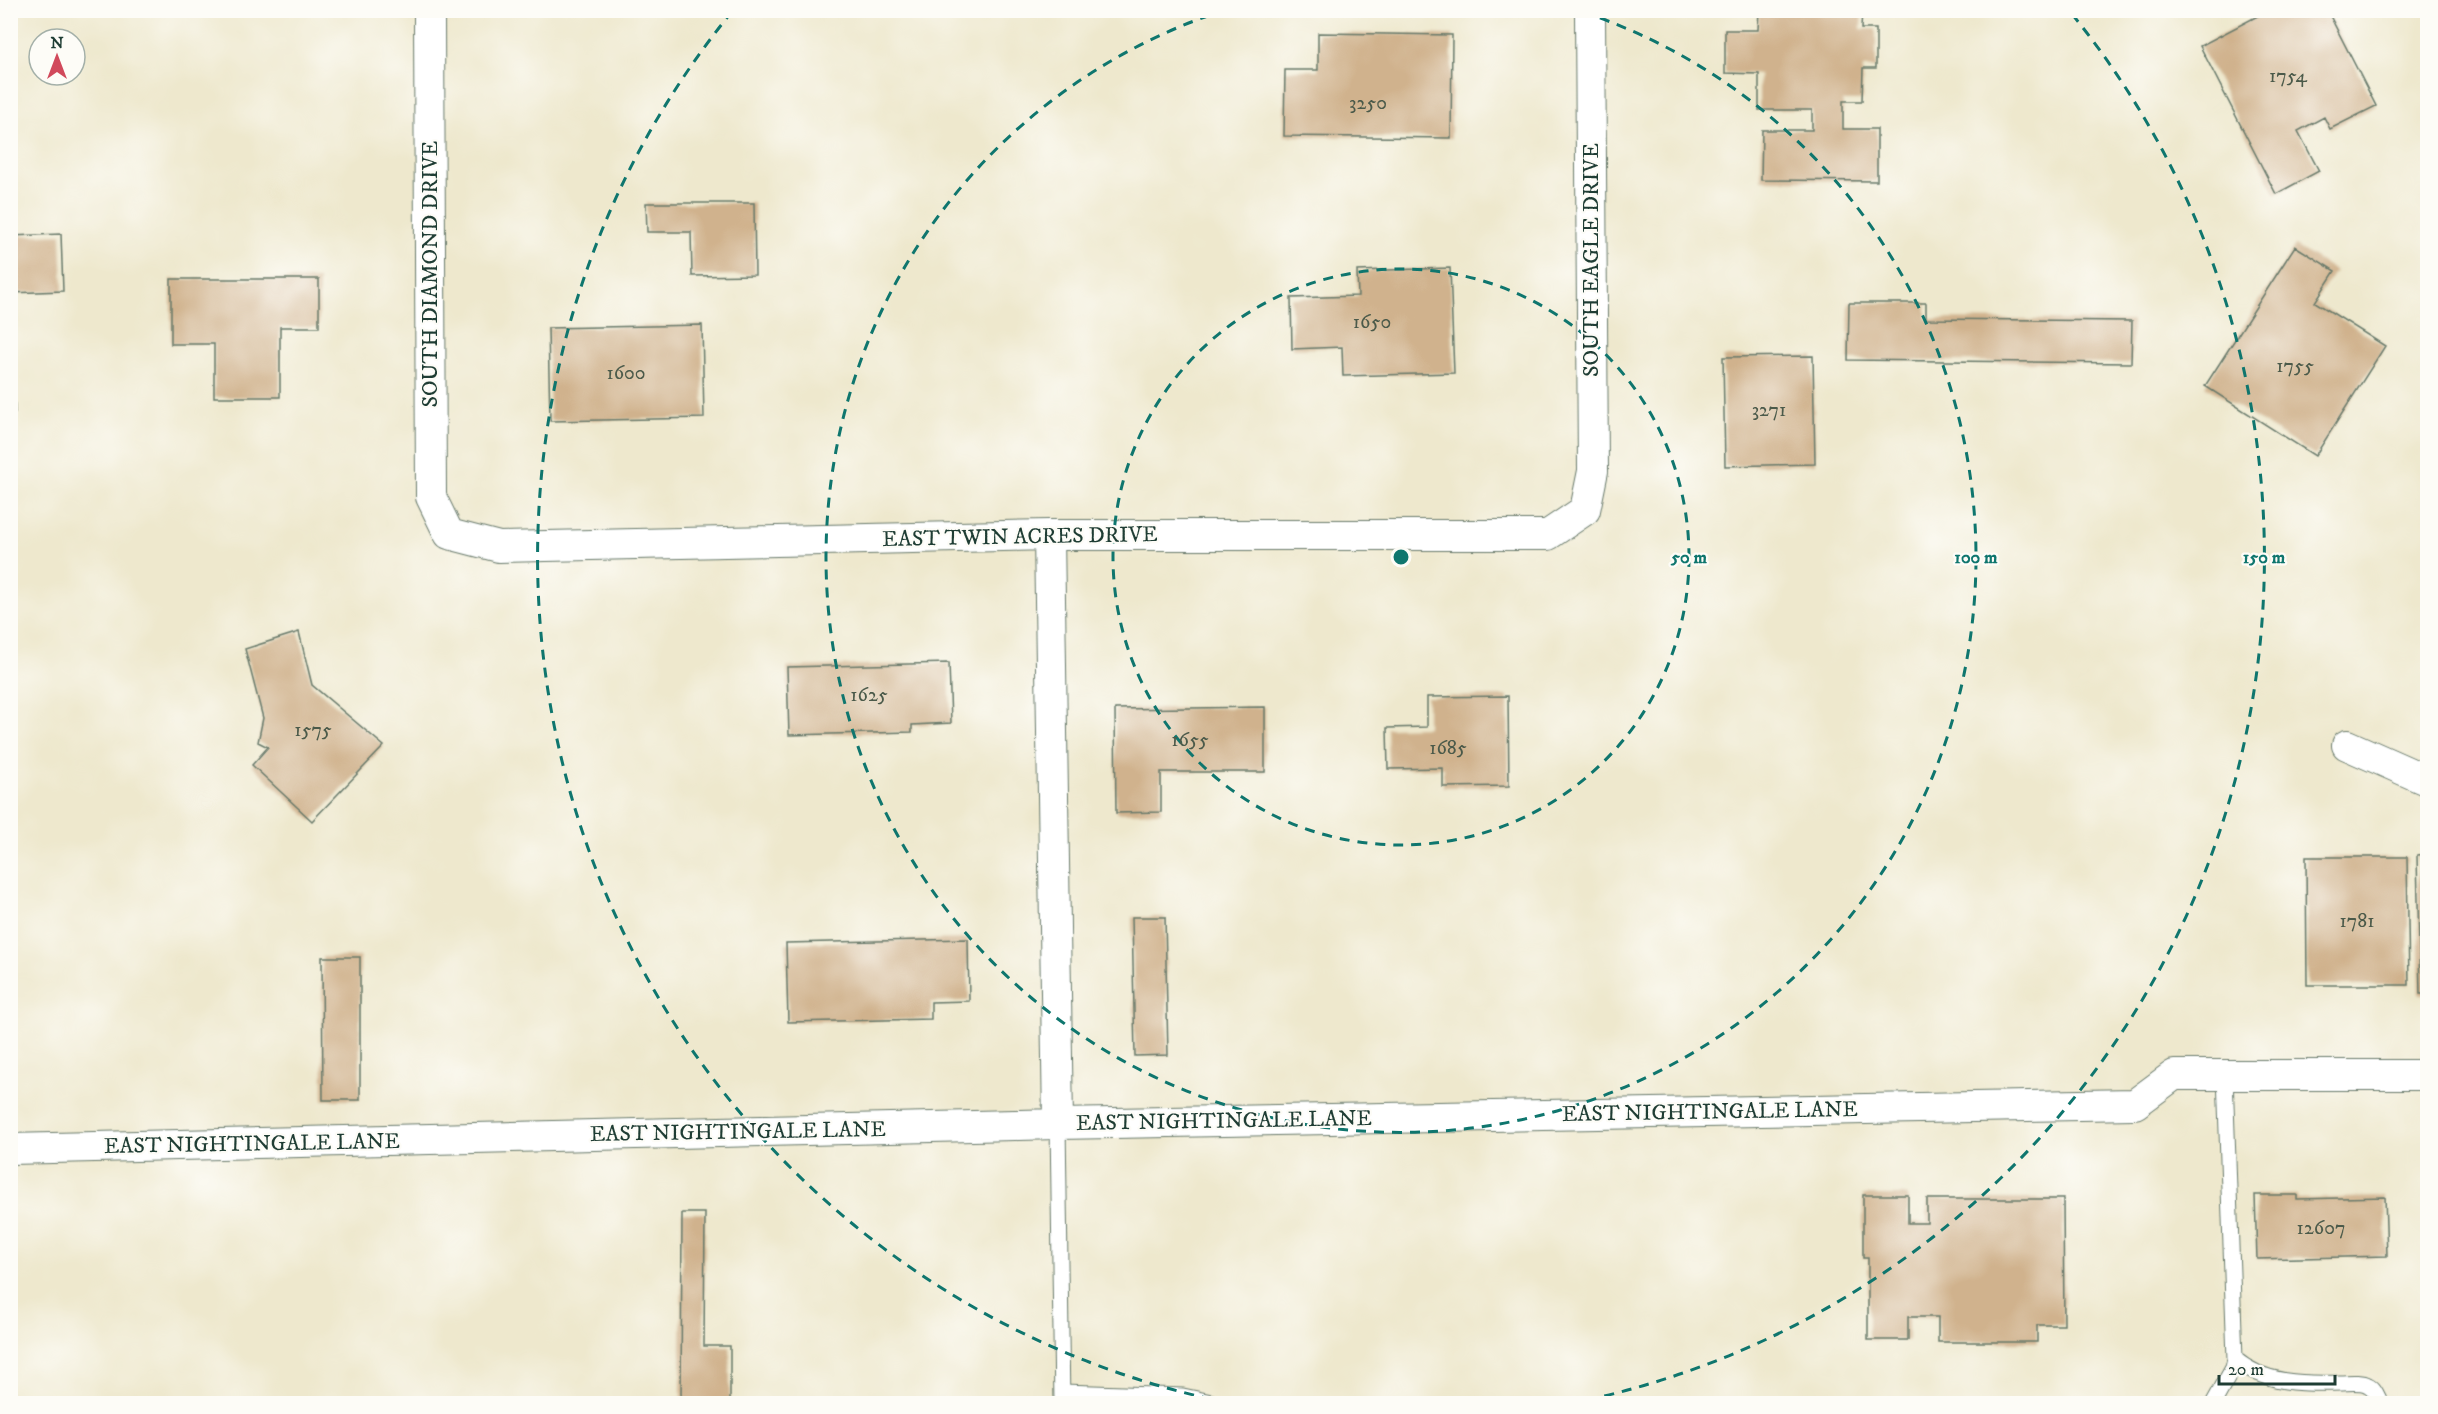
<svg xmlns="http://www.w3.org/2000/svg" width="2438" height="1414" viewBox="0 0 2438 1414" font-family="'IM FELL DW Pica',serif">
	<rect width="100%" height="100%" fill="#fdfcf7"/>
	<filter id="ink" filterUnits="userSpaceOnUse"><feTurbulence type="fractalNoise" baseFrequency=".0167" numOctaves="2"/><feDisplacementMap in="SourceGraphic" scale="12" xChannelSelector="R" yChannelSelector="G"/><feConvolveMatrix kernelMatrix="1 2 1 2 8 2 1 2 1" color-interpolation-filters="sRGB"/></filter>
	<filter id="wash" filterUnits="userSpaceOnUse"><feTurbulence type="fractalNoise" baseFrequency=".008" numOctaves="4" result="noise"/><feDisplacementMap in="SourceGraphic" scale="24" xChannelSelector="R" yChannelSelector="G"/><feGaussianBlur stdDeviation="1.35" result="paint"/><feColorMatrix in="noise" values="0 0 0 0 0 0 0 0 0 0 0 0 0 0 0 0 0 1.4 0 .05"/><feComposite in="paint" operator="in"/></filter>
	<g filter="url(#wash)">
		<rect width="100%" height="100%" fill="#eee8cd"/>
		<g id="blocks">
			<path fill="#d0b28d" d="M1759,10H1862L1861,29H1876V68H1863L1862,101H1843V129H1877V181L1761,180L1762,130H1812V110H1759V74L1725,73V30H1758Z
				M2269,10H2327L2376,106L2330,129L2324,117L2298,131L2319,171L2276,194L2200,46Z
				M1318,33L1452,35L1451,138L1284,136L1285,70H1318Z
				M646,203H754L755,275L692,276L691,232H647Z
				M61,234L63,291L10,293V236Z
				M2295,246L2335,271L2315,302L2385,346L2315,456L2205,386Z
				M1450,268L1454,373L1343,376L1342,347L1292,349L1291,298L1358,296L1357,271Z
				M171,279H319V327H280V397H214V344H171Z
				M1849,303H1926V319L2132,321L2131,363L1848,360Z
				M702,325L704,418L550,421L548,328Z
				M1813,356L1815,464L1725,466L1723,357Z
				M14,379L15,413H10V380Z
				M299,632L312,685L384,746L312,821L252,765L268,747L258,742L263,718L245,649Z
				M949,663L951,723L912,725V732L789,735L787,667Z
				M1508,696L1509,786L1443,787V768L1388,769L1387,728L1427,727V697Z
				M1265,707V772H1161V812L1116,813L1115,709Z
				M2428,854V994H2420L2417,855Z
				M2306,857H2407L2409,985H2307Z
				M1132,917H1165L1168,1055L1135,1056Z
				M968,939L969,1001L931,1002V1019L788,1022L786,943Z
				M322,957H360V1100H323Z
				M1863,1195H1908V1223H1927V1199H2063L2064,1325H2037V1342H1938V1317H1908V1340H1868V1258H1863Z
				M2255,1195H2297V1199L2385,1197L2387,1256L2257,1259Z
				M682,1213H705L704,1346H730V1404H681Z"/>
		</g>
	</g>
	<g filter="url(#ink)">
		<use href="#blocks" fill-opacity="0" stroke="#67796a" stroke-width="1.5"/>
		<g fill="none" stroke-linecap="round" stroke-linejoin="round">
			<g stroke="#67796a" stroke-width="17">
				<path id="service" d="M1058,1124L1062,1404
					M2235,1359C2264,1384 2303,1384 2340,1383C2348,1383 2361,1381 2368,1385C2375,1388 2377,1396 2381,1403
					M1063,1392L1183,1396L1221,1404
					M2213,1404L2233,1368L2235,1359L2225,1075"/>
			</g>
			<g stroke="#67796a" stroke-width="32">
				<path id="minor" d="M429,10L431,497L449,534L499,547L1049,535H1548L1585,510L1593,471L1590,10
					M1049,535L1058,1124
					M2347,745L2428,781
					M10,1149L1058,1124L2135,1104L2174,1075H2428"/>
			</g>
			<use href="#service" stroke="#fff" stroke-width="15"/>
			<use href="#minor" stroke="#fff" stroke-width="30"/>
		</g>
	</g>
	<g fill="none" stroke="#0f766e" stroke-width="3" stroke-dasharray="10 8">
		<circle cx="1401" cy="557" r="288"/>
		<path d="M1583 12A575 575 0 1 1 1219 12"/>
		<path d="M1229 1403A863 863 0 0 1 730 14M2072 14A863 863 0 0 1 1573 1403"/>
	</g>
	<g text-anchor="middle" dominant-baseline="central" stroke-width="4.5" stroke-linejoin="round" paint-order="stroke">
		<g font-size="20" fill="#4b5a4a">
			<text x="2288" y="76">1754</text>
			<text x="1368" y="103">3250</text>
			<text x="1372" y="322">1650</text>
			<text x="2295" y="366">1755</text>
			<text x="626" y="373">1600</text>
			<text x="1769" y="410">3271</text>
			<text x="869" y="695">1625</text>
			<text x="313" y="730">1575</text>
			<text x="1190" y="740">1655</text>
			<text x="1448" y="748">1685</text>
			<text x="2357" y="921">1781</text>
			<text x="2321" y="1228">12607</text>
		</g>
		<g font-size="22" fill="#1f3d34" stroke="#fdfcf7">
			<text transform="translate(1591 260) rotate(-90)">SOUTH EAGLE DRIVE</text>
			<text transform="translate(430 274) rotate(-90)">SOUTH DIAMOND DRIVE</text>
			<text transform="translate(1020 537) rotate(-1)">EAST TWIN ACRES DRIVE</text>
			<text transform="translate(1710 1112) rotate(-1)">EAST NIGHTINGALE LANE</text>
			<text transform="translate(1224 1121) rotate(-1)">EAST NIGHTINGALE LANE</text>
			<text transform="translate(738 1132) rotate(-1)">EAST NIGHTINGALE LANE</text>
			<text transform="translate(252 1144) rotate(-1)">EAST NIGHTINGALE LANE</text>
		</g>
	</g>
	<circle cx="1401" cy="557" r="9" fill="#0f766e" stroke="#fdfcf7" stroke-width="3"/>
	<g font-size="18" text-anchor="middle" font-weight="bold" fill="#0f766e" stroke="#fdfcf7" stroke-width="4.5" stroke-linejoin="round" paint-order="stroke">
		<text x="1689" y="563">50 m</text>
		<text x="1976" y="563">100 m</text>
		<text x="2264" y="563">150 m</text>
	</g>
	<rect width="2438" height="1414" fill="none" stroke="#fdfcf7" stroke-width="36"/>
	<g transform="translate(57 57)"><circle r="28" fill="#fdfcf7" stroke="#a4b0a9" stroke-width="1.5"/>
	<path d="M0-4.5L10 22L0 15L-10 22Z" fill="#d1495b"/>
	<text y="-9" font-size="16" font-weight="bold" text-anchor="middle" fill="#1f3d34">N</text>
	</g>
	<path d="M2219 1375v9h116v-9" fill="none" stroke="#1f3d34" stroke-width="3"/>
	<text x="2228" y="1375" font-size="18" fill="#1f3d34" stroke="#fdfcf7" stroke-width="4.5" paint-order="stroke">20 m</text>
</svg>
